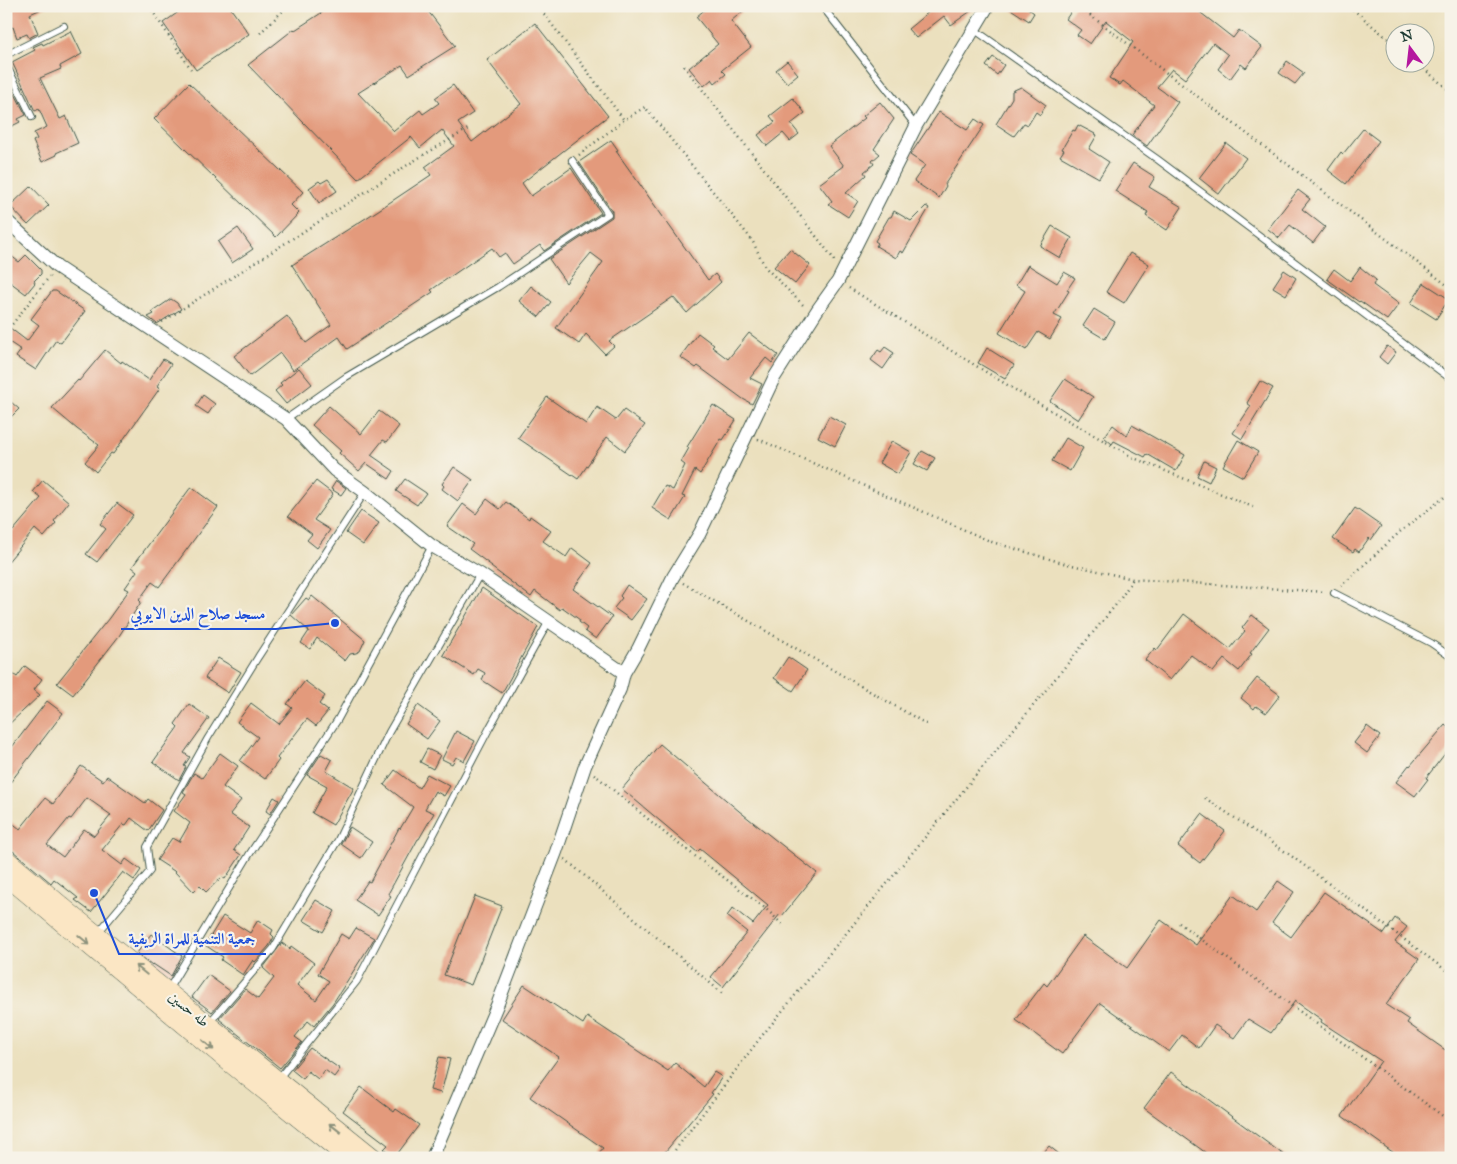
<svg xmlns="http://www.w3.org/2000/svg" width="1457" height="1164" viewBox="0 0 1457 1164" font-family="'IM FELL Great Primer',Amiri,serif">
	<rect width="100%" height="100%" fill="#f7f3e8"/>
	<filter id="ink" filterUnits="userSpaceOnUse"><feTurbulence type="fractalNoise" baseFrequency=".02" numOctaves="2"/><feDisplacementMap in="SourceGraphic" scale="10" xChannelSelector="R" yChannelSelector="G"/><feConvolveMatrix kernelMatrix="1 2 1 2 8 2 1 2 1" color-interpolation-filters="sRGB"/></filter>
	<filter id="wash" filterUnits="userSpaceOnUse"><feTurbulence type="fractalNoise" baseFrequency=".0096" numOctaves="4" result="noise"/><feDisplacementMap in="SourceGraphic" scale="20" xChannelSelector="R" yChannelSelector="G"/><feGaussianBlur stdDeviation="1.12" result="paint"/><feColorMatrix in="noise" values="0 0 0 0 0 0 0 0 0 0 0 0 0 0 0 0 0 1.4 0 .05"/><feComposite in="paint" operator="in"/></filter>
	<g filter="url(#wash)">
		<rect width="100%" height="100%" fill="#ebe0be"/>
		<g id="blocks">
			<path fill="#e39a7b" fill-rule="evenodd" d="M6,6H48L30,14L38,33L29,38L27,34L17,38L13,27L6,30Z
				M187,6H229L249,34L196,70L163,23Z
				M332,6H424L455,46L409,75L402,65L358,93L394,131L420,110L423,114L439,103L435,98L453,85L473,113L458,123L472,142L521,104L487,60L535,23L608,116L522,183L531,196L571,168L601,213L544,251L540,245L513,264L505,253L499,257L492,248L431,290L433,292L347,349L339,337L293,370L280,353L250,376L234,356L287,316L306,343L331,325L292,265L377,211L431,175L425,167L454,146L442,130L420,148L411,137L358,179L248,65L294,29L295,30Z
				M709,6H749L731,21L751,47L722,70L726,74L715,83L712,79L704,86L689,68L718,44L696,17Z
				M936,6H978L951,25L944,16L916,38L908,29Z
				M1006,6H1025L1034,13L1029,21Z
				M1075,6H1192L1233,38L1239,30L1262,47L1246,68L1241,64L1230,79L1218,69L1228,55L1213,43L1185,79L1172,69L1157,87L1178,102L1147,146L1132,135L1154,105L1123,81L1120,85L1109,78L1133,42L1106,21L1090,44L1077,35L1081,30L1066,19Z
				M71,31L82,54L60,66L61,69L40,78L60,119L66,116L78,143L56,153L57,155L42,162L33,141L37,139L34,133L47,127L39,109L35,111L12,62L35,50L33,47L42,43L43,45Z
				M993,57L1004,65L997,75L986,66Z
				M787,61L798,74L787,83L776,70Z
				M1287,61L1304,73L1295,84L1279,73Z
				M189,83L303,192L291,205L299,213L276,237L154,119Z
				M1021,87L1046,105L1040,115L1036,112L1028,125L1024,123L1014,136L996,124L1012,98V91Z
				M14,92L26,115L18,119L20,122L6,129V95Z
				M793,98L805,113L791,124L799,134L790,141L783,133L767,146L758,135L775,122L770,116Z
				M880,102L894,119L874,149L880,154L872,161L874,164L864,172L866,175L846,193L858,201L848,217L828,204L832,201L819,184L844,166L829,146L865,118L863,116Z
				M939,112L967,130L975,119L984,125L945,184L946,186L939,198L914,181L925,165L910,155Z
				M1078,125L1097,135L1089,149L1109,162L1099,178L1060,156L1064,150L1062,149L1073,130L1075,131Z
				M1363,129L1379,141L1346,184L1328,170L1341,152L1343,154Z
				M611,140L618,150L616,151L708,280L715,274L721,282L687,313L673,297L609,341L614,346L605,354L586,334L579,344L556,328L603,262L591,253L566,283L549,259L612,217V211L579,162Z
				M1226,143L1246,158L1219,194L1199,178Z
				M1133,163L1155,177L1149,187L1182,207L1167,230L1146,216L1148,212L1115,191Z
				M328,179L337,191L319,203L309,188L319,181L321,183Z
				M31,186L49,205L28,225L10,206Z
				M1298,190L1310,199L1302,209L1325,227L1313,243L1290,225L1279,238L1268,229Z
				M926,206L929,208L903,253L900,251L896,258L876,246L878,243L875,241L889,217H891L894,211L911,221Z
				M1052,226L1072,238L1060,258L1040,246Z
				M238,228L253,249L232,263L218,242Z
				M790,249L810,265L795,284L774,267Z
				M6,252L19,262L26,255L41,270V274L34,281L35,283L26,294L6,279Z
				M1130,253L1149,264L1124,303L1106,292Z
				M1028,265L1057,283L1064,272L1075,278L1067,290L1069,291L1054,315L1062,319L1050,339L1038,332L1026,350L999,333L1025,291L1016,285Z
				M1360,267L1376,280L1373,285L1399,304L1387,320L1360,301L1359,302L1327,279L1334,269L1350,281Z
				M1284,270L1296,278L1286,295L1273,287Z
				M1424,283L1449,299L1436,319L1411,303Z
				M531,286L551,302L539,317L519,301Z
				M52,291H56L85,311L61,343L56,340L36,370L16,357L21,350L6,340V334L10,328L27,341L39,325L31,319Z
				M171,299L177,303L181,309L157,324L148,317L154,314L152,312Z
				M1094,309L1115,322L1105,339L1083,326Z
				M698,333L714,345L712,347L728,359L749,333L778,355L772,363L766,358L750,378L762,384L752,404L743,399L698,366L696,368L680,357Z
				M1387,346L1396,352L1387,364L1379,357Z
				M885,347L894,353L883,369L871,360L878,350L881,352Z
				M987,348L1014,365L1005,379L978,363Z
				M105,350L121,363L122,361L149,380L163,359L171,364L157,386L160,388L113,454L111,453L96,472L85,462L99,445L77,429L52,408L78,380L79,381Z
				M299,368L312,384L286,404L275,391L282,385L280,383Z
				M1065,379L1093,397L1078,420L1050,401Z
				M1260,381L1273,388L1242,439L1233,433L1251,406L1247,403Z
				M203,395L215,404L208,414L196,406Z
				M547,397L586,424L597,407L616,420L624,410L645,425L625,451L607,437L578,479L518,438Z
				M11,402L19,409L6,422V407Z
				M713,405L736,420L723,440L721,439L700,474L695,470L682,496L685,497L671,520L652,508L665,486L673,490L685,465L681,462L689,448L687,447Z
				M329,406L361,434L379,411L399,426L387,442L383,440L371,455L394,471L389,479L366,463L359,471L339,453L341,451L312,425Z
				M829,416L846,425L835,446L818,437Z
				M1113,425L1127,436L1132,425L1185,455L1176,471L1147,454L1145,457L1114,441L1112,444L1104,437Z
				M1066,438L1083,448L1070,471L1052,461Z
				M1238,440L1258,452L1243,477L1223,466Z
				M892,441L911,452L898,474L879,463Z
				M922,451L935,458L927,471L914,464Z
				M1204,461L1216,467L1209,482L1197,476Z
				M454,467L473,480L458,501L442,489L444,486L442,484Z
				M405,479L426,493L417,505L396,491Z
				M43,480L69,502L54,521L56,523L44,537L35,529L6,564V525L13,531L41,498L33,492Z
				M316,481L333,494L314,520L330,530L317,548L307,540L312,534L288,516Z
				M336,481L346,488L341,495L331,489Z
				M191,487L218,507L159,587L152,582L139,600L141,602L119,636L73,695L57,683L109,618L129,590L125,588L137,571L132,567Z
				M487,499L500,509L506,502L529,519L530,516L551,531L543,541L566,557L572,548L592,563L573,589L612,617L596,639L585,631L587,628L579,622L580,620L562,607L560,610L535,591L531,597L491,567L492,566L469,549L473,544L447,526L463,504L476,514Z
				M117,503L133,515L97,562L86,554L106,529L100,524Z
				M1355,508L1381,526L1371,540L1369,538L1359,552L1355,549L1353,552L1333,539Z
				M361,511L379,523L363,545L346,533Z
				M627,585L647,599L631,620L614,608L622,598L620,596Z
				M482,588L538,627L502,693L482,680L485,673L478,669L474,675L443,655Z
				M312,596L365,640L360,651L356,653L350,654L345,661L317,638L310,649L301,643L309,631L291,615L306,598L309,600Z
				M1184,614L1230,649L1245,631L1242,628L1252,615L1269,628L1250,653L1252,654L1239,671L1224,659L1213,672L1191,655L1170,680L1145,660L1155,648L1157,650Z
				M788,657L807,670L793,691L774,678Z
				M218,658L241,672L228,693L205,678Z
				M25,666L42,679L34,690L40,695L6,727V669L17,677Z
				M1257,678L1280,695L1266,713L1256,706L1254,709L1241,698Z
				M305,681L325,696L319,704L328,711L316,726L307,719L277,758L279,760L265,779L240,761L258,737L237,722L251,703L279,724L292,708L287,704Z
				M47,701L63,713L6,788V755Z
				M189,704L209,718L184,753L190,757L184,766L186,767L179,780L153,762L178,727L175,724Z
				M418,705L440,721L427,739L406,724Z
				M1445,725L1451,730V746L1426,778L1428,779L1415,796L1396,782L1409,765L1410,766Z
				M1367,726L1380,736L1367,753L1354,743Z
				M456,731L475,741L464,761L456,757L452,764L442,759Z
				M660,744L739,811L817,873L782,916L780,914L723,987L711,977L747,932L727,916L733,908L753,924L768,905L700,849L697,852L622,789Z
				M427,749L440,755L433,769L420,762Z
				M220,753L238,766L223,787L241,800L230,814L249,827L234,850L241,855L225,879L222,877L206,892L200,886L194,892L174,871L157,860L172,838L179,842L190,823L174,811L186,794L183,792L194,773L202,778Z
				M321,754L332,760L326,771L354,788L333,825L312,813L327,786L307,775Z
				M81,766L103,781L107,776L145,803L148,799L162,810L148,831L131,818L126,825L123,824L102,850L122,865L126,859L141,870L134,880L123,872L91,912L75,900L78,898L54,879L51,883L13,851L6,849V818L20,829L45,798L53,804ZM87,798L111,815L94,836L84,829L63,857L47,845L69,818L71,819Z
				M395,770L419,788L427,774L450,786L444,796L435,791L425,809L434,813L419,839H418L388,894L391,896L378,915L355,900L368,881L370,882L399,828L400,829L413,807L384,785Z
				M274,797L279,800L270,814L266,811Z
				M1202,814L1225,831L1200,863L1178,846Z
				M350,827L372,842L361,858L341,844Z
				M1278,881L1294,892L1272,923L1291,937L1324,892L1384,934L1395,918L1407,927L1395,942L1419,959L1386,1005L1409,1020L1407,1023L1451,1054V1158H1391L1394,1153L1342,1116L1381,1061L1321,1022L1322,1020L1295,1001L1271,1033L1248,1019L1234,1038L1215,1025L1199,1048L1182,1035L1169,1052L1100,1003L1062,1054L1016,1020L1044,983L1047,986L1083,936L1127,968L1161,920L1196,945L1233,895L1256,912Z
				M475,896L502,906L471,985L444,975Z
				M316,900L335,911L323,932L303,920Z
				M223,916L250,933L258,920L273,930L271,934L274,937L269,946L255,962L253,960L243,975L221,960L223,957L205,945Z
				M356,928L374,938L372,942L333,1003L314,1026L308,1021L295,1037L302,1042L280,1068L219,1019L245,989L258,999L274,978L263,968L282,943L290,949L291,946L314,963L297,985L316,1000L329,981L318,974L341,934L349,939Z
				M151,934L182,956L171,976L153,964L152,965L137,953Z
				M208,975L230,991L212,1012L192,997Z
				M524,985L583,1024L587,1017L668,1071L675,1063L704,1087L714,1072L722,1077L711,1093L713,1094L660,1158H595L603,1148L530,1097L559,1057L502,1019Z
				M310,1048L340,1069L334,1077L325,1070L318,1079L308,1071L303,1079L292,1070Z
				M439,1057L450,1059L441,1093L430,1090Z
				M1171,1072L1239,1122L1288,1158H1213L1144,1108Z
				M361,1087L394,1112L396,1109L419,1125L395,1157L384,1149L388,1145L343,1111Z
				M1049,1146L1064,1158H1039Z"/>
		</g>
	</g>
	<g filter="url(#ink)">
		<use href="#blocks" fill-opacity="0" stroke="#3e5549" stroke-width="1"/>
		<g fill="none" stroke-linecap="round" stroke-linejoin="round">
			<g stroke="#3e5549" stroke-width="8">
				<path id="lane" d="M822,6L916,126
					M975,30L1157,159L1451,379
					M6,55L64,26
					M6,64L32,117
					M286,419L346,377L498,287L608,214L572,160
					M1334,593L1431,643L1451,657
					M97,934L150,871L147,847L208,738L258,657L365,492
					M168,990L249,855L338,719L432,546
					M209,1023L273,949L338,840L389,732L480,574
					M279,1078L357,981L490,727L549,621"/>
			</g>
			<g stroke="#3e5549" stroke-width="14">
				<path id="street" d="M6,220L57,267L286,419L334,470L365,492L432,546L480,574L624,673
					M432,1158L498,1003L556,852L585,766L620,689L624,673L638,649L673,577L700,533L774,378L818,309L838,281L916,126L988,6"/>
			</g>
			<g stroke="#3e5549" stroke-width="19">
				<path id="secondary" d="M6,859L75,917L374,1158
					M6,876L231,1064L348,1158"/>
			</g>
			<path stroke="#3e5549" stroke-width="2.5" stroke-dasharray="1 4" stroke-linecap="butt" d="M149,6L191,69
				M538,6L624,120
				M1078,6L1451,288
				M1349,6L1394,44
				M260,33L288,6
				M1416,62L1451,92
				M684,66L833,258L834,261
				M579,155L624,120L645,107L752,240L765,267L805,307
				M849,288L1022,394L1134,458L1253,507
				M162,322L420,157L468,129
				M6,332L50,276
				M758,439L992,542L1063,563L1133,579L1326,592
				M683,583L928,725
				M1341,586L1401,531L1451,492
				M594,774L672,839L765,908L784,926
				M1205,798L1290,855L1451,974
				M565,859L723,994
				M1179,923L1451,1122
				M669,1158L761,1037L1119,601L1133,579"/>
			<use href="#lane" stroke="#fff" stroke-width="6"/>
			<use href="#street" stroke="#fff" stroke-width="12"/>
			<use href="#secondary" stroke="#fbe6c4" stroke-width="18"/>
		</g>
		<defs><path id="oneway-shaft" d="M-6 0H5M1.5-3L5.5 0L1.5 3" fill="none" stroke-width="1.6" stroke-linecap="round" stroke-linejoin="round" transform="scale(1.25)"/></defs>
		<g stroke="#8d927c">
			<use href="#oneway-shaft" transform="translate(84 940) rotate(40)"/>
			<use href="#oneway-shaft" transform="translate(141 970) rotate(-141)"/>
			<use href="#oneway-shaft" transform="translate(208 1045) rotate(40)"/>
			<use href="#oneway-shaft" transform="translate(335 1128) rotate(-142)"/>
		</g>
	</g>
	<g text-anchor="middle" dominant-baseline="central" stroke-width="4.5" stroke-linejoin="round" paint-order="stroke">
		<g font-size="15" fill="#1f3d34" stroke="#f7f3e8">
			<text transform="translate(189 1009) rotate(39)">طه حسين</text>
		</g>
	</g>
	<path fill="none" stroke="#1d4ed8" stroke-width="2" d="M335 623L276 629H121M94 893L119 954H266"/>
	<g fill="#1d4ed8" stroke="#f7f3e8" stroke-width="2">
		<circle cx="335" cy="623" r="5"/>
		<circle cx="94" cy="893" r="5"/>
	</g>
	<g font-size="16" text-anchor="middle" font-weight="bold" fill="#1d4ed8" stroke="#f7f3e8" stroke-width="4.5" stroke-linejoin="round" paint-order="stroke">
		<text x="198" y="619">مسجد صلاح الدين الايوبي</text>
		<text x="192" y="944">جمعية التنمية للمراة الريفية</text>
	</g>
	<rect width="1457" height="1164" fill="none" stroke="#f7f3e8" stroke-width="25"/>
	<g transform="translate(1410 48) rotate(345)"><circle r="24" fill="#f7f3e8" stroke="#a1aaa0"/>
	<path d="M0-4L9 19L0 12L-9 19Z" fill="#b5179e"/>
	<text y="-8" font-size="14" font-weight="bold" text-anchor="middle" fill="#1f3d34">N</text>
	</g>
</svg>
